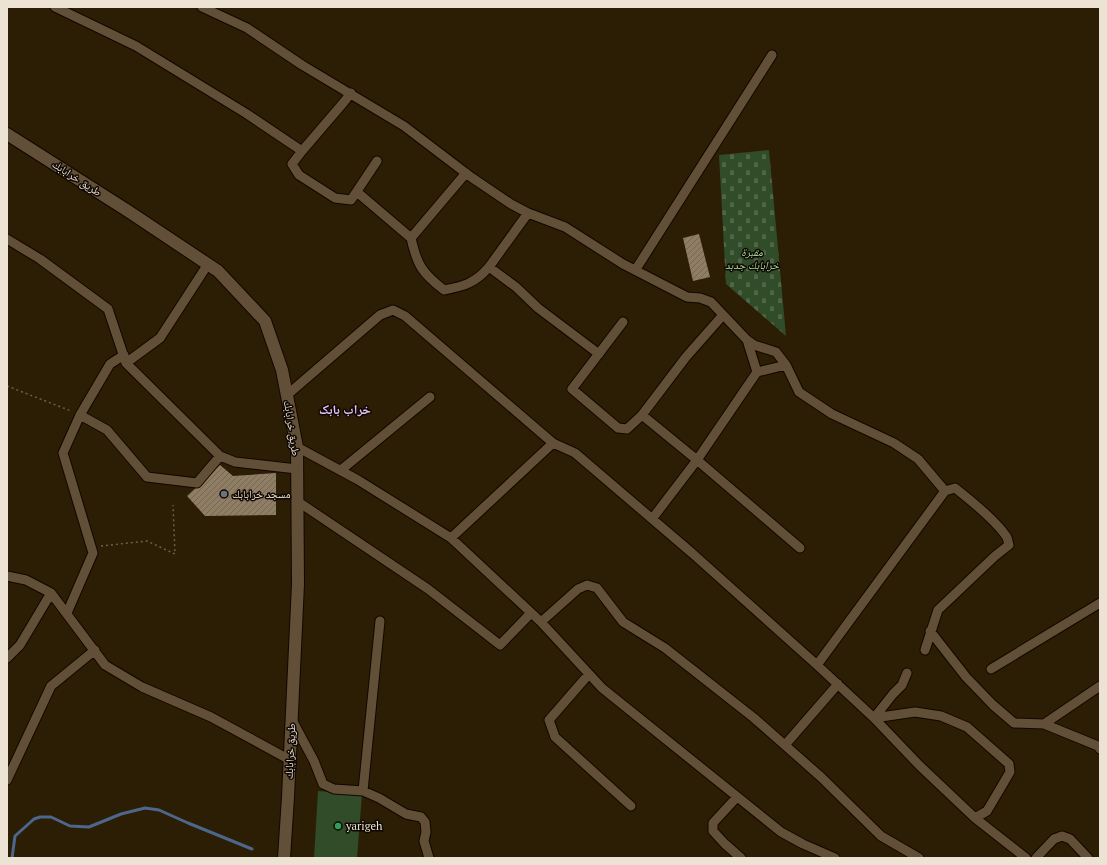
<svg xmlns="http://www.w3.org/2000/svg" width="1107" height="865" viewBox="0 0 1107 865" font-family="'PT Serif','Noto Naskh Arabic',serif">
	<defs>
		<pattern id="cemetery-stones" width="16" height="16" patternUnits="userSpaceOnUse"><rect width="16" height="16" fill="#304c29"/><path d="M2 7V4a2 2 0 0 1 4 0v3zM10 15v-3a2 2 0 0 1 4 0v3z" fill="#4e6647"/></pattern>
		<pattern id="building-hatch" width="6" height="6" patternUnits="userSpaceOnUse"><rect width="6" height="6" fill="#907e64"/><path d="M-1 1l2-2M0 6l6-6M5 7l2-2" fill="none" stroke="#736756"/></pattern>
	</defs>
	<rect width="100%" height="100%" fill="#2c1d05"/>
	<path fill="url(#cemetery-stones)" d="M769,150L786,336L726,284L719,155Z"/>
	<path fill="#304c29" d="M318,791L362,794L357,858H314Z"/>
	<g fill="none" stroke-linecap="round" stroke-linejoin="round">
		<path stroke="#4d668c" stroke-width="3" d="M12,858L15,836L34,819L40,817H51L70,826L89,827L121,814L145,808L159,810L188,823L252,849"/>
	</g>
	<path fill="url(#building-hatch)" d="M699,234L710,277L693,281L683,238Z
		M220,465L233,476L276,473V515L205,516L187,496Z"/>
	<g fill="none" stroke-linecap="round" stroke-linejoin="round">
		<g stroke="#140600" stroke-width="11">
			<path id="street" d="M55,7L136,46L247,114L302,151L344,102L351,93
				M202,7L247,28L302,65L404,126L471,177L511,204L528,213L565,227L623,264L687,297L700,298L711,302L747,340L754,345L776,352L786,365L799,392L832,414L894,443L918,459L945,491
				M302,151L292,164L299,175L335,198L351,200L377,161
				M466,173L411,238C417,265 422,273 444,290C465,286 475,283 489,267L516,287L538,308L599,354
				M357,192L411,238
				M7,239L40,259L108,309L126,363L220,456L235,462L297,469
				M489,267L528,213
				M636,269L772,55
				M623,322L572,389L618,428L627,429L642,415
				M747,340L757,372
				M126,363L160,338L208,264
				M786,365L757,372L697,460L800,548
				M287,395L380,315L393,310L405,316L553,443L575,453L692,553L817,665L874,718L920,766L975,818L1026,858
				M80,415L107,430L147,477L197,483L220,456
				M297,447L358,480L451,538L541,622L602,688L781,832L803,844L835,858
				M341,470L430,397
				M297,501L428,589L500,645L531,613
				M652,519L697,460L642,415L686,357L723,315
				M451,538L553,443
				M7,576L26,580L51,593L105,665L142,687L211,717L290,760
				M67,613L93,553L63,453L80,415L110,364L124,355
				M541,622L578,589L587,585L597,588L623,622L665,648L754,718L821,777L881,836L919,858
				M930,631L966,677L993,705L1014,723L1044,724L1100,686
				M7,658L20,645L51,593
				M817,665L945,491L955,488C969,499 996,521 1006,536C1008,538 1008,542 1009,545L995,556L938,610L925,650
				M991,669L1100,603
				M907,673L902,685L893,694L874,718L915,712L941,716L967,727L1009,764L1010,772L987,811L975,818
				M589,674L549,720L555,737L631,806
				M292,720L314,761L323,784L334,789L363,791L379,798L406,814L421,817L425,822L426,832L424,841L429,858
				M1044,724L1098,746L1100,749
				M785,745L838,684
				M7,780L51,686L95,650
				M363,791L380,621
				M737,797L713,823V831L725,844L741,858
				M1036,858L1054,839L1062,836L1070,839L1088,858"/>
		</g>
		<g stroke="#140600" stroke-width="14">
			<path id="secondary" d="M7,134L128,211L218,271L265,321L282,370L297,447L298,584L288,797L284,858"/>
		</g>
		<path stroke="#6d604b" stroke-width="1.5" stroke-dasharray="2 3" stroke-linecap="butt" d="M7,386L71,411
			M101,546L147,541L175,554L173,505"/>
		<use href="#street" stroke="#615037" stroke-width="9"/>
		<use href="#secondary" stroke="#615037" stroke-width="12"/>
	</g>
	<circle fill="#6b7280" stroke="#0f0802" stroke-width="1.5" cx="224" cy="494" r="4"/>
	<circle fill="#2e9e5b" stroke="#0f0802" stroke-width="1.5" cx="338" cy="826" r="4"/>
	<g text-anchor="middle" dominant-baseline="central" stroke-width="3" stroke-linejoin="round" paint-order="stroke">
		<g font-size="11" fill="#ede3d5" stroke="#0f0802">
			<text transform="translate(77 178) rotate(33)">طريق خرابابك</text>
			<text transform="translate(292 428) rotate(81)">طريق خرابابك</text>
			<text transform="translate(290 751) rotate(-87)">طريق خرابابك</text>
		</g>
		<g font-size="11" font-style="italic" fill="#acdea1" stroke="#0f0802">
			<text x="752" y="252">مقبرة<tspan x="752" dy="13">خرابابك جدبد</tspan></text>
		</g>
		<g font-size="11" fill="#ede3d5" stroke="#0f0802" text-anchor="start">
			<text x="232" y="494">مسجد خرابابك</text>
			<text x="346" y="826">yarigeh</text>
		</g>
		<g font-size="13" font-weight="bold" fill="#e4c3f7" stroke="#0f0802">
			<text x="345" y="409">خراب بابک</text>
		</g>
	</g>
	<rect width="1107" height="865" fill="none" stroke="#ede3d5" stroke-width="16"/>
</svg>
